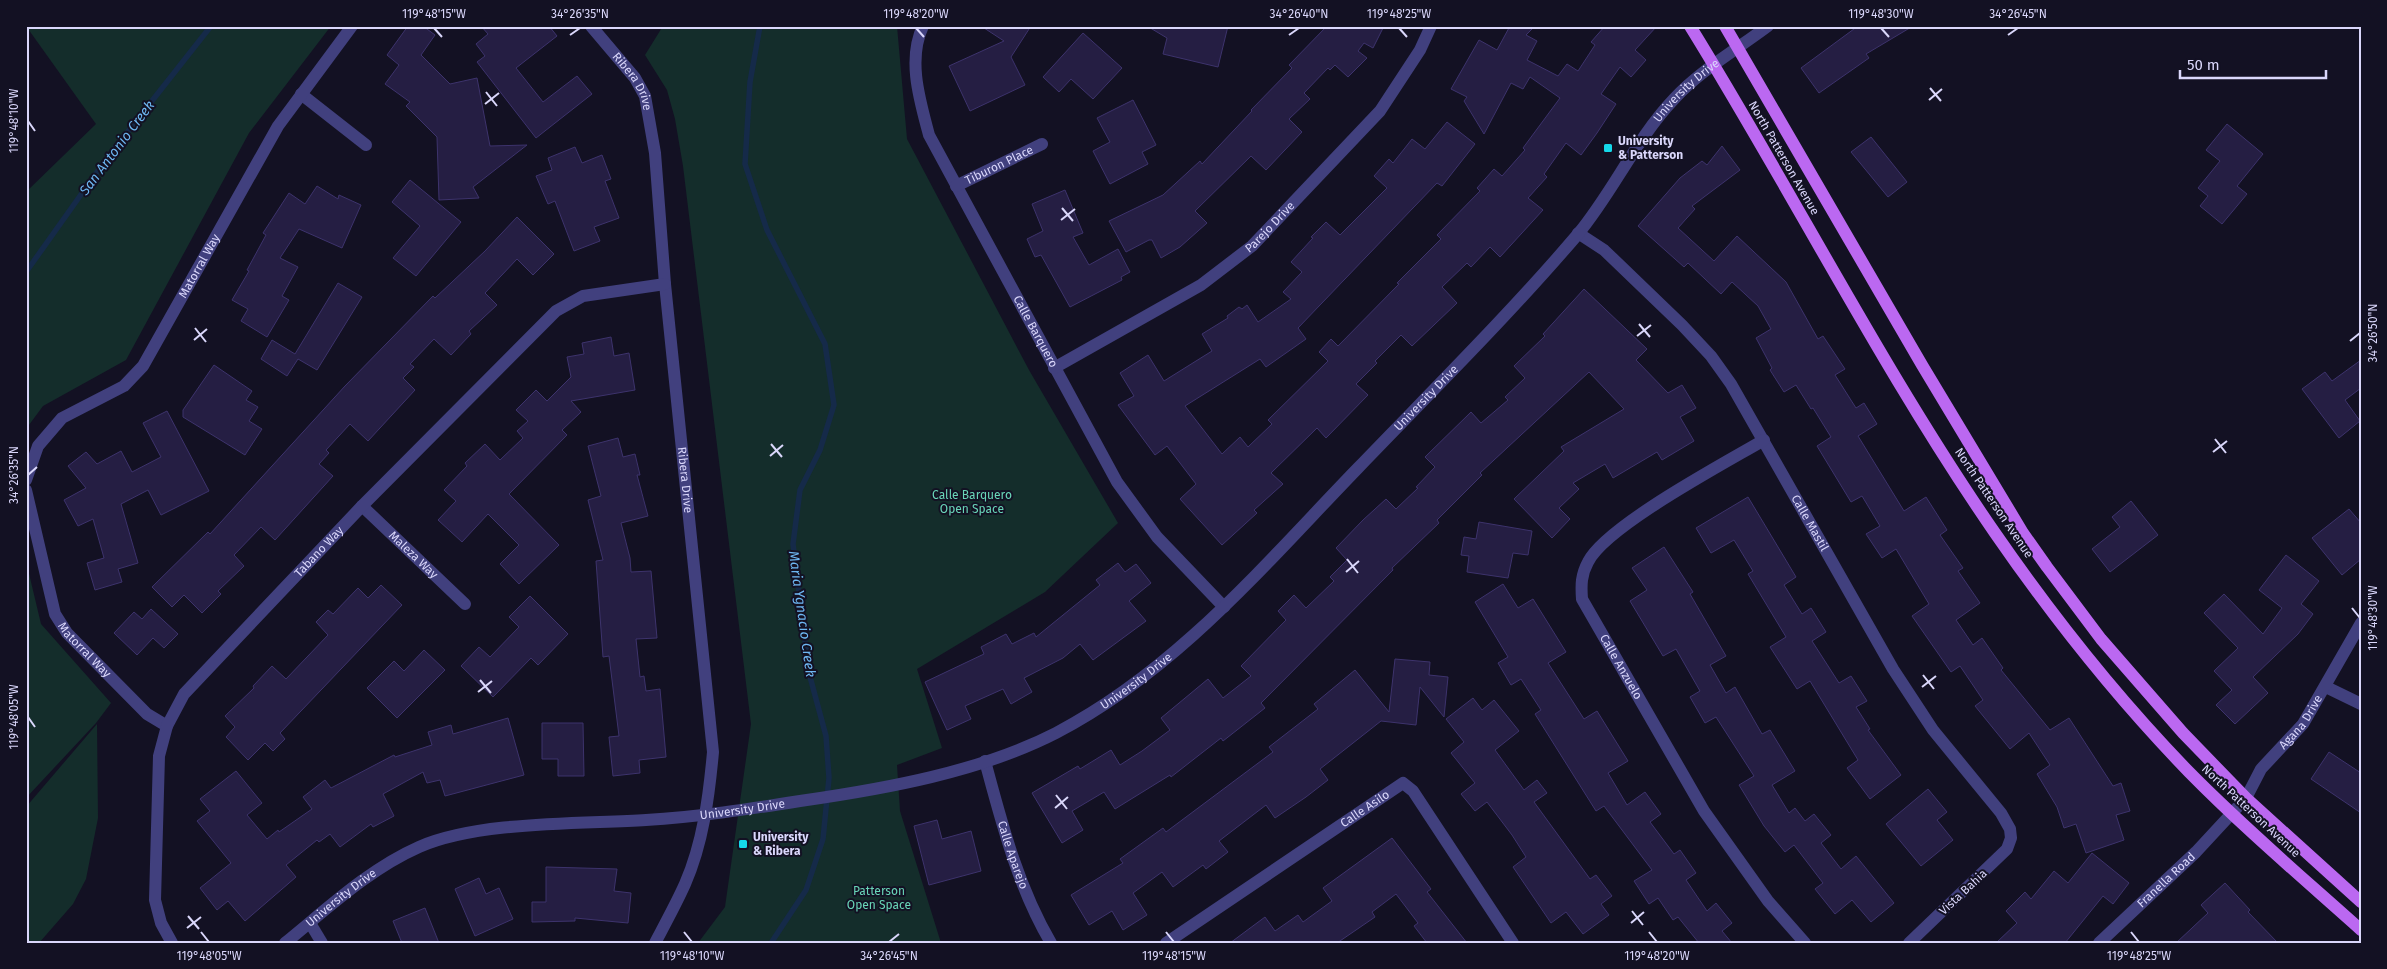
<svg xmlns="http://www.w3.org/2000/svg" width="2387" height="969" viewBox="0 0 2387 969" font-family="'Fira Sans',sans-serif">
	<rect width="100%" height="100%" fill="#131123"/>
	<path fill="#142d2b" d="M26,26H331L249,133L126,360L43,406L26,429V192L96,124Z
		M663,26H897L907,139L1029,370L1118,523L1045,592L917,669L942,748L897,765L900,811L941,943H698L725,907L751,724L683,166L675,119L667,90L645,55Z
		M26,561L41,624L111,703L96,723L26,798Z
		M97,724L98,818L86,879L73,904L39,943H26V807Z"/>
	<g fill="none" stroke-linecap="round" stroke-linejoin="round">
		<path stroke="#152a49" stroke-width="5.5" d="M760,26L750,82L745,164L767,230L825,344L834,405L820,450L800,490L793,544L809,673L826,736L829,778L823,839L806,890L771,943
			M26,272L107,158L211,26"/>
	</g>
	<path fill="#251e43" stroke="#3d336c" d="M408,26H423L435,35L421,55L450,84L477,78L490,146L527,145L473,187L479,198L439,200L437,137L406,106L410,102L385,84L399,65L387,55Z
		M481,26H549L557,36L516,68L543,102L577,76L592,94L536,138L477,62L485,56L476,44L488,34Z
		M981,26H1031L1011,57L1025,85L970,111L949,66L1004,41Z
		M1147,26H1228L1218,67L1163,54L1167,38Z
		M1327,26H1384L1373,48L1364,43L1358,51L1367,58L1348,77L1335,65L1330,70L1328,68L1304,93L1310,99L1289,119L1302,132L1266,170L1251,156L1195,211L1207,223L1180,247L1161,258L1152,240H1149L1126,252L1109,221L1163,195L1200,161L1202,164L1252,111L1251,110L1292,68L1289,65Z
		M1510,26H1535L1526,35L1537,41L1527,60L1558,76L1567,64L1578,71L1595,45L1591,42L1605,26H1657L1635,50L1646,60L1631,77L1620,67L1601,94L1616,104L1597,133L1581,155L1566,143L1544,174L1547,177L1528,198L1543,210L1500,257L1490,247L1471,267L1467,263L1442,287L1457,303L1412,346L1401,335L1375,361L1377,363L1356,384L1368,395L1326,438L1317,428L1271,473L1283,484L1254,510L1257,513L1222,545L1180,499L1196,484L1167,446L1155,455L1118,405L1134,396L1120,373L1148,355L1164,381L1212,351L1202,334L1228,318L1227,316L1239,307L1242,309L1247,305L1258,322L1291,299L1283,292L1302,272L1291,262L1313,238L1311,237L1326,222L1340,235L1387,188L1374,176L1389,159L1393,163L1412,139L1425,149L1447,122L1475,144L1442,186L1437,183L1298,328L1306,339L1266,367L1260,359L1185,406L1222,454L1240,437L1248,447L1272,424L1268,420L1328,361L1319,352L1331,339L1338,346L1399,284L1397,283L1441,239L1437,235L1480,191L1477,188L1494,169L1502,176L1525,150L1523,148L1560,98L1530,77L1523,89L1511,83L1484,134L1464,101L1467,97L1451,89L1479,40L1497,50Z
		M1858,26H1913L1866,54L1869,58L1819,93L1801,68Z
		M1083,33L1122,68L1093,99L1071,79L1059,92L1043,77Z
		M1133,100L1156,145L1142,152L1148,164L1110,184L1093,151L1110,142L1097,118Z
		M2227,124L2263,154L2237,186L2247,194L2222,224L2200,206L2208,196L2198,188L2220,161L2206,150Z
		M1871,137L1907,182L1888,197L1851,152Z
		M1722,146L1740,170L1692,206L1695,209L1678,228L1714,261L1737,236L1786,282L1818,339L1823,336L1845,369L1835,375L1856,408L1864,403L1877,424L1858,436L1904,511L1926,497L1947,530L1940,535L1963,568L1958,571L1980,603L1956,620L1973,645L1982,638L2003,668L2001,670L2050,730L2069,718L2113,786L2121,783L2130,811L2116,815L2124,840L2086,853L2076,824L2064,828L2057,807L2037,774L2050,765L2029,733L2010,749L1975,706L1983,700L1960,666L1951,672L1912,616L1929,604L1896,549L1882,558L1866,534L1880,526L1862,496L1851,502L1817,446L1831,437L1813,408L1811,409L1796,385L1784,392L1770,370L1772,368L1756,338L1771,329L1758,306L1732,282L1721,294L1688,263L1684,267L1638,226L1680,178L1702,161L1707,165Z
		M575,147L582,163L602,155L611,179L605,181L619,218L594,227L600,241L574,251L555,201L548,204L536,176L552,170L548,158Z
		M410,180L461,222L416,276L393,258L420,226L392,202Z
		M317,186L338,199L339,195L361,205L342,248L299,229L280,258L298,267L282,296L289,300L267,337L241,321L248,309L232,300L249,271L247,270L266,235L263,233L289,193L305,204Z
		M1065,190L1083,233L1073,237L1089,265L1118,249L1130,272L1121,277L1122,280L1070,307L1041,255L1035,257L1027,239L1043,231L1032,204Z
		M517,217L554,254L533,275L517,259L485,293L497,305L469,331L471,334L451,355L434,339L410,364L414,367L403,378L415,390L368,441L350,424L326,450L329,453L319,464L333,476L275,540L261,527L234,555L244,566L218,591L221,594L202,613L184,595L172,607L152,587L208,532L210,534L345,386L433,296L435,298L485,251Z
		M338,283L362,297L317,370L298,359L287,376L261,359L272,340L295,354Z
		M1584,289L1647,349L1636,360L1668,393L1682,385L1696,408L1680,417L1694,441L1662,460L1657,452L1613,478L1605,464L1573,483L1579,489L1559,508L1570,519L1552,538L1514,499L1564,451L1561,447L1624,409L1589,372L1480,473L1482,475L1437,520L1439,523L1392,568L1393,570L1261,703L1265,708L1223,741L1221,738L1171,777L1170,775L1115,809L1104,792L1072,811L1083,830L1062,843L1032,793L1078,766L1080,769L1111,750L1120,765L1142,751L1170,730L1161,718L1208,679L1223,698L1251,676L1241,666L1286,620L1278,611L1294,595L1306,608L1334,581L1330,577L1347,560L1336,548L1363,520L1386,499L1396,509L1418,488L1416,487L1435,467L1425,457L1471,412L1481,423L1508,400L1505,397L1525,378L1514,366L1545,336L1543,334Z
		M611,337L614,356L629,353L635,390L571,401L581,412L562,430L567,435L509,494L559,545L519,584L500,564L519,545L488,514L462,542L438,520L456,501L444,490L467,466L465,463L485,444L500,460L523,438L517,431L528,421L516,410L536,390L547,401L571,377L567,357L584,354L582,343Z
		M2361,360V388L2345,400L2360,421L2339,438L2302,389L2325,372L2332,381Z
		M214,365L252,391L246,400L258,407L249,421L262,429L245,455L183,417V410Z
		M167,411L209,491L161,515L148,490L121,504L138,563L118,569L122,582L95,590L87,563L104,558L93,519L78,526L64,500L86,488L68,466L86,452L97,464L121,451L132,472L161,457L143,423Z
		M618,438L623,457L635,454L640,475H637L648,516L621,523L630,558L631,572L651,571L657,638L636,639L640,677L644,676L646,691L660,689L666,757L639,760L640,773L613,776L609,737L619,736L609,656L603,657L596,561L603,560L588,500L601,496L588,446Z
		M1748,497L1796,577L1784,585L1802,614L1811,608L1826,632L1812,641L1839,683L1851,676L1867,701L1856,707L1870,729L1868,730L1901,775L1870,799L1847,768L1858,760L1810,681L1797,689L1770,647L1786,637L1748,574L1753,571L1734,540L1711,553L1696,528Z
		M2131,501L2158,535L2110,572L2092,549L2120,527L2112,517Z
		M2349,509L2361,523V559L2342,575L2312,538Z
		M1479,522L1532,531L1528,555L1513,553L1508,578L1467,572L1469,556L1461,555L1464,537L1476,539Z
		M1664,547L1693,592L1690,594L1726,656L1710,665L1726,693L1735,687L1762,734L1770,730L1795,771L1772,785L1789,813L1795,808L1805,821L1814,814L1831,835L1821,843L1841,869L1856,856L1894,903L1871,922L1852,900L1835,914L1815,889L1823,883L1794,845L1785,852L1764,826L1739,785L1754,776L1716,717L1705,723L1690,697L1700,691L1676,649L1663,656L1630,601L1647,590L1632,568Z
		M2286,555L2319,581L2301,604L2313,614L2298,634L2253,677L2268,693L2235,724L2216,705L2232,690L2214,671L2238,648L2204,613L2224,594L2263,634L2282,608L2259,590Z
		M1118,563L1125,572L1136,564L1151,583L1129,601L1146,621L1093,660L1080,644L1063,658L1024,678L1032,692L1011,704L1003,689L965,706L971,719L947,730L925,682L984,654L981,647L1006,634L1012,644L1034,633L1036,637L1100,585L1096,580Z
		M1503,584L1518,608L1533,599L1566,652L1548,663L1584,719L1597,711L1628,761L1608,773L1627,805L1645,792L1661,814L1650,822L1674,854L1680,850L1696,873L1686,880L1707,911L1716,903L1732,923L1722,931L1732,943H1699L1678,917L1673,920L1658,898L1649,904L1634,881L1652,870L1604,806L1596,811L1535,714L1541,710L1521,679L1511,685L1498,663L1508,657L1475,602Z
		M381,585L402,605L280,733L285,739L273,751L265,743L248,760L226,737L235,727L225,716L254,688L253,686L272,666L286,679L328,635L316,622L328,610L333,614L358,588L368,598Z
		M530,596L568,634L538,665L531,658L493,697L461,666L479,647L490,657L519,627L509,617Z
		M151,609L178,634L164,648L153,638L137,655L114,633L134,612L142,619Z
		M424,650L445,670L397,718L367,688L394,661L404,671Z
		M1395,659L1430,662L1429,675L1448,677L1444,717L1420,687L1416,725L1381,721L1320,769L1328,780L1306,797L1275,818L1266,805L1219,841L1228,852L1206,869L1203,865L1173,887L1162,872L1133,893L1147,915L1123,930L1112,911L1089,925L1071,895L1123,863L1120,859L1163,828L1166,832L1273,752L1269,747L1318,709L1314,704L1355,670L1389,712Z
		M1473,698L1482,710L1494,700L1519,731L1495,750L1524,790L1537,780L1547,793L1534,802L1590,879L1596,875L1612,896L1601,904L1609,915L1583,934L1566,912L1551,923L1513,867L1526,857L1512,835L1487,802L1475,811L1461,794L1475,783L1451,753L1464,742L1446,719Z
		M508,718L524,775L445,796L440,780L427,783L423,772L383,794L394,816L373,827L371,824L340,847L330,834L319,842L317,840L286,865L296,877L245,921L228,901L217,910L200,888L231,863L197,821L210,811L200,799L236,771L262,803L247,815L267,839L278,830L279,832L312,809L303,797L325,780L331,788L394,755L395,757L432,745L428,732L451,725L453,734Z
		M542,723H583L584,776H558V759H542Z
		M2329,752L2361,773V813L2311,779Z
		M1928,789L1947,812L1937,820L1953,840L1921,866L1886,824Z
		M937,820L942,839L971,831L981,871L929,885L914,826Z
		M1392,838L1431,889L1427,892L1467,943H1427L1414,926L1418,923L1396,894L1372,912L1375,917L1337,943H1230L1265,917L1275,931L1298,915L1303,922L1332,901L1323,888Z
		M2092,853L2129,883L2113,904L2103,896L2065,943H1996L2017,923L2006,911L2025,892L2031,899L2054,871L2068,883Z
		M546,867L617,869L614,891L631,893L628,923L575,918V921L532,922V902H546Z
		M479,878L486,894L499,888L513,919L475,936L455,889Z
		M2225,883L2250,910L2248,912L2278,943H2176L2208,913L2201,905Z
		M425,908L439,943H402L393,921Z"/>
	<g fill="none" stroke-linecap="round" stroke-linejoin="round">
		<g stroke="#41407e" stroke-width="12">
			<path id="s1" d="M591,26L635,78L645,96L655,153L665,284L713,752C709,796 703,843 685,884C676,904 665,924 655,943"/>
			<path id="s2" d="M923,26C907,60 920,101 929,135L1117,482L1157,537L1224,607"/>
			<path d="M301,94L366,145"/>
			<path id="s3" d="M956,186L1042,144"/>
			<path id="s4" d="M1578,233L1604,250L1682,325L1711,356L1731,384L1893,669L1933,730L2001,813L2010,829L2011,838L2007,849L1909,943"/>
			<path id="s5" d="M1054,368L1201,285L1252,246L1380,111L1420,50L1431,26"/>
			<path id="s6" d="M1764,440C1725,463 1606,526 1588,562C1581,575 1581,585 1582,599L1704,811L1768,901L1805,943"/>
			<path id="s7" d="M26,480L38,446L62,418L124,386L143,366L278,126L352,26"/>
			<path id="s8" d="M26,490L55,614L67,633L147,714L167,726"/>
			<path id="s9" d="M362,506L465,604"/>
			<path d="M2326,687L2361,704"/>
			<path id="s10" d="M985,761C1002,824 1018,887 1051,943"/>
			<path d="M310,923L322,943"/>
			<path id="s11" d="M172,943L161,923L155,900L159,756L167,726L184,694L362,506L556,311L583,296L665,284"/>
			<path id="s12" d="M285,943C327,909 369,869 419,847C478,821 580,824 646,820C698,817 749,809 800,801C884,789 980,772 1056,733C1177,670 1265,564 1358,468C1432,391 1509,315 1578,234C1613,192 1636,139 1674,99C1701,70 1736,50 1768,26"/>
			<path id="s13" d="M1166,943L1403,783L1413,791L1513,943"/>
			<path id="s14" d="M2099,943L2196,852L2246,798L2261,769L2303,724L2361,623"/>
		</g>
		<path stroke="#bb68f1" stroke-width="12" d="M1690,26C1794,194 1883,371 1995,533C2053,617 2118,699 2189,772C2243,827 2303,878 2361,930
			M1725,26L1922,365L2023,533L2047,567L2101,639L2183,733L2246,798L2361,902"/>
	</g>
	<path fill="none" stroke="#dad7fb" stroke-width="2" d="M434,28L442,37M916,28L924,37M1399,28L1407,37M1881,28L1889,37M570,35L580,28M1289,35L1299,28M2008,35L2018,28M1930,88L1941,101M486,92L497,106M1929,100L1942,89M485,104L499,93M28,121L35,131M1062,208L1073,221M1061,220L1075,209M1639,324L1650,337M195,328L206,342M1637,336L1651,325M194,340L207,329M2350,341L2360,333M2215,439L2226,453M771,444L782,457M2213,452L2227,441M770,456L783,445M28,475L37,467M1347,559L1358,573M1346,572L1359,561M2352,608L2360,618M1923,675L1934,689M480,680L491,693M1922,687L1936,676M478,692L492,681M28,717L35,727M1056,795L1067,809M1055,808L1068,797M1632,911L1643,925M188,916L199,929M1631,923L1644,912M187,928L201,917M201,932L209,942M684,932L692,942M1166,932L1174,942M1649,932L1657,942M2131,932L2139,942M889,942L899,934"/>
	<g fill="#15d8e9" stroke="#131123" stroke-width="2">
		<rect x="1603" y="143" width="10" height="10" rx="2.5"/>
		<rect x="738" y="839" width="10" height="10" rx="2.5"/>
	</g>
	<g text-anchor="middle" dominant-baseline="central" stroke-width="4" stroke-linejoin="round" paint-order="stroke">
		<g font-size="12" fill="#dad7fb" stroke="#131123">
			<text stroke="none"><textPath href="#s1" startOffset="70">Ribera Drive</textPath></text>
			<text stroke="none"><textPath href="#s12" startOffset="1722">University Drive</textPath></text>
			<text transform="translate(1784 158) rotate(60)">North Patterson Avenue</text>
			<text stroke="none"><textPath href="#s3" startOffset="48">Tiburon Place</textPath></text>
			<text stroke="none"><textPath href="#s5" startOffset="259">Parejo Drive</textPath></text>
			<text stroke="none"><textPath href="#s7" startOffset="285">Matorral Way</textPath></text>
			<text stroke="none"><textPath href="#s2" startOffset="335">Calle Barquero</textPath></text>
			<text stroke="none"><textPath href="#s12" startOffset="1318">University Drive</textPath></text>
			<text stroke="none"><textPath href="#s1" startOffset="475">Ribera Drive</textPath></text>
			<text transform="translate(1994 503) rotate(56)">North Patterson Avenue</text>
			<text stroke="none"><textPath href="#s4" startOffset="376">Calle Mastil</textPath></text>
			<text stroke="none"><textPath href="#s11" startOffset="454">Tabano Way</textPath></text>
			<text stroke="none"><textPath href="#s9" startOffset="71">Maleza Way</textPath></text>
			<text stroke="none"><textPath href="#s8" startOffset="174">Matorral Way</textPath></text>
			<text stroke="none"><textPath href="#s6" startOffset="332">Calle Anzuelo</textPath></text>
			<text stroke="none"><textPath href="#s12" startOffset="912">University Drive</textPath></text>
			<text stroke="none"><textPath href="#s14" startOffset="301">Agana Drive</textPath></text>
			<text stroke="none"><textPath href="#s13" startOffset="240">Calle Asilo</textPath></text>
			<text stroke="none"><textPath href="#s12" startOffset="492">University Drive</textPath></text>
			<text transform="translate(2251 811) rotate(43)">North Patterson Avenue</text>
			<text stroke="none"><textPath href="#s10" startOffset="98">Calle Aparejo</textPath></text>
			<text stroke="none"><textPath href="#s14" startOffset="92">Franella Road</textPath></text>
			<text transform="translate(1963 892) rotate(-43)">Vista Bahia</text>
			<text stroke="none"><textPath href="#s12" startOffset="72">University Drive</textPath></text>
		</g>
		<g font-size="12" font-weight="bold" fill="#dad7fb" stroke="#131123" text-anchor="start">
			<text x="1618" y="141">University<tspan x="1618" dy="14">&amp; Patterson</tspan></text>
			<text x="753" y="837">University<tspan x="753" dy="14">&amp; Ribera</tspan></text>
		</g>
		<g font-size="12" fill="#69d5b8" stroke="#131123">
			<text x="972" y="495">Calle Barquero<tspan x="972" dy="14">Open Space</tspan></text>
			<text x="879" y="891">Patterson<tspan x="879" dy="14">Open Space</tspan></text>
		</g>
		<g font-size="14" font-style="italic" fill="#6eb7f2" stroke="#131123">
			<text transform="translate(117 148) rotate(-53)">San Antonio Creek</text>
			<text transform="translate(802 614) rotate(82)">Maria Ygnacio Creek</text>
		</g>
	</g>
	<rect width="2387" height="969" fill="none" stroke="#131123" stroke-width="55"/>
	<path d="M2180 70v8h146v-8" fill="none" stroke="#dad7fb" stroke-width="2.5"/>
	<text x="2187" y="70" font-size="15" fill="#dad7fb" stroke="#131123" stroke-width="4" paint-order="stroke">50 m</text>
	<rect x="28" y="28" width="2332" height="914" fill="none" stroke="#dad7fb" stroke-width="2"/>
	<g font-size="12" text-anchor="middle" fill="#dad7fb">
		<text x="434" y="18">119°48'15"W</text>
		<text x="580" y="18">34°26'35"N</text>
		<text x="916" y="18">119°48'20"W</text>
		<text x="1299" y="18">34°26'40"N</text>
		<text x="1399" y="18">119°48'25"W</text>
		<text x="1881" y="18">119°48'30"W</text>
		<text x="2018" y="18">34°26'45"N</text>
		<text transform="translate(14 121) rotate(-90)" y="4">119°48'10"W</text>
		<text transform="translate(2373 333) rotate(-90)" y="4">34°26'50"N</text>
		<text transform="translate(14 475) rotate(-90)" y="4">34°26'35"N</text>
		<text transform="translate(2373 618) rotate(-90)" y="4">119°48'30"W</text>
		<text transform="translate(14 717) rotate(-90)" y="4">119°48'05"W</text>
		<text x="209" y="960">119°48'05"W</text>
		<text x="692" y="960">119°48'10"W</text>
		<text x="889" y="960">34°26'45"N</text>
		<text x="1174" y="960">119°48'15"W</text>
		<text x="1657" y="960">119°48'20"W</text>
		<text x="2139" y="960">119°48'25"W</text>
	</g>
</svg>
